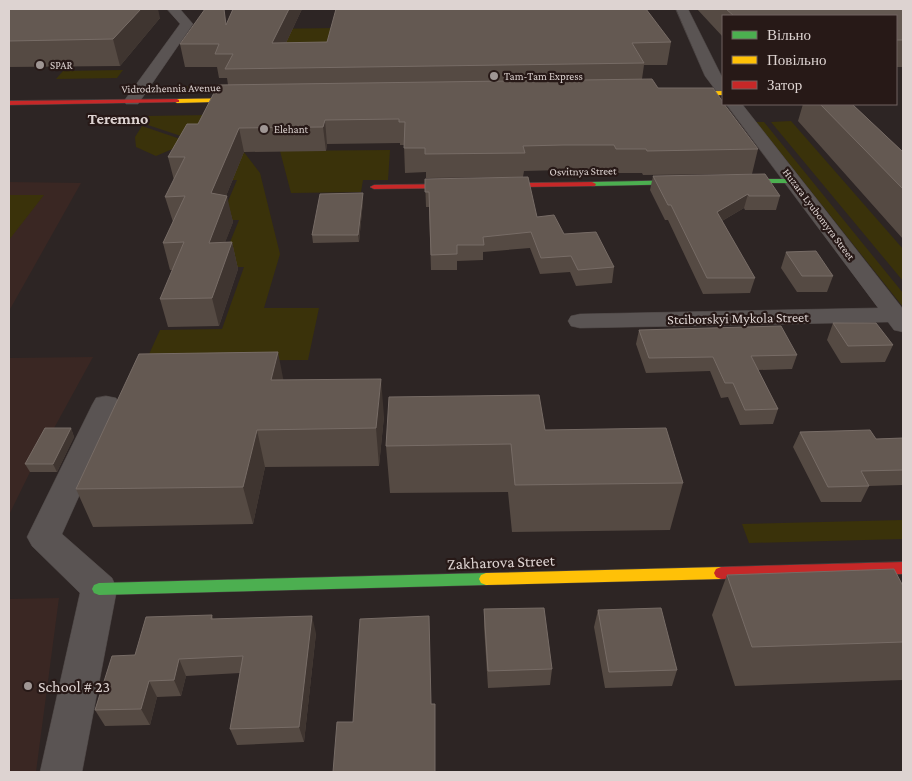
<svg xmlns="http://www.w3.org/2000/svg" width="912" height="781" viewBox="0 0 912 781" font-family="'Crimson Pro',serif">
	<rect width="100%" height="100%" fill="#2d2524"/>
	<path fill="#3a2723" d="M9,182L81,183L9,311Z
		M93,357L30,472L9,515V358Z
		M59,598L36,772H9V599Z"/>
	<path fill="#3a320a" d="M340,28L443,53L252,56L264,29Z
		M123,70L117,78L56,79L63,71Z
		M461,83V87L147,91L150,87Z
		M209,115L196,141L142,123L147,116Z
		M791,121L903,249V281L771,122Z
		M756,122H764L903,293V307Z
		M142,126L189,142L156,156L136,147L135,137Z
		M240,147L260,173L280,254L264,308H319L308,360L146,361L160,330L222,329L244,267H220L239,220H220L237,180H216Z
		M390,150L388,180H363L361,192L291,193L280,151Z
		M9,195H44L9,240Z
		M903,520V539L749,543L742,524Z"/>
	<g fill="none" stroke-linecap="round" stroke-linejoin="round">
		<g stroke="#494241" stroke-width="1">
			<path id="street" d="M167,9H180L193,24L138,104H126L124,101L180,24Z
				M676,9H688L723,79V94L717,92L705,76Z
				M726,104H742L903,309V332L894,330L888,322L580,328L571,326L568,321L571,316L580,314L878,308Z
				M106,396L116,398L120,405L62,534L112,578L117,589L82,772H40L80,593L32,546L27,537L92,405L96,398Z"/>
		</g>
		<g stroke="#494241" stroke-width="1">
			<path id="fast" d="M729,179H793L797,181L793,183H729Z
				M689,180L693,182L692,184L592,186L588,184L592,182Z
				M486,573L491,575L493,579L491,583L486,585L99,595L94,593L92,589L94,585L99,583Z"/>
		</g>
		<g stroke="#494241" stroke-width="1">
			<path id="slow" d="M723,91V95L680,96L677,94L680,92Z
				M247,98L250,100L249,101L177,103L174,101L177,99Z
				M721,567L726,569L728,573L726,577L721,579L486,585L481,583L479,579L481,575L486,573Z"/>
		</g>
		<g stroke="#494241" stroke-width="1">
			<path id="jam" d="M177,99L179,100V102L9,105V101Z
				M592,182L596,184L595,186L374,189L370,187L374,185Z
				M903,562V574L721,579L716,577L714,573L716,569L721,567Z"/>
		</g>
		<use href="#street" fill="#5a5453" fill-rule="evenodd"/>
		<use href="#fast" fill="#4caf50" fill-rule="evenodd"/>
		<use href="#slow" fill="#ffc107" fill-rule="evenodd"/>
		<use href="#jam" fill="#c62828" fill-rule="evenodd"/>
	</g>
	<path fill="#554a43" d="M9,9L160,18L120,66L9,67Z
		M233,9H302L286,43L671,42L667,65H644L642,79L758,149L752,174L643,175L642,173H612L611,169L561,170L524,171L523,177L426,178V172L405,173L404,145H400V143L327,144L326,151L244,152L226,196L233,222L225,242H232L238,269L219,326L168,327L160,299L173,270H170L163,243L173,222L165,197L174,180L168,157L198,124L228,85L227,78H219L217,67H185L180,44L227,25Z
		M697,9H903V67H896V16H723V37Z
		M803,104H852L903,152V239L798,121Z
		M653,176L780,196L776,210H745L744,208L722,221L755,278L750,293L703,294L668,220H665L650,190Z
		M425,179L537,217L614,267L612,283L576,286L570,272L540,274L530,248L483,252V260L457,261V270H431L429,207H426Z
		M363,201L359,242L313,243L312,235Z
		M786,252L833,276L827,292H797L781,268Z
		M833,323L893,345L885,362L841,363L827,340Z
		M639,330L797,355L792,369L758,370L778,409L773,424L740,425L728,397L721,398L710,371L646,373L636,344Z
		M283,380L384,416L379,466L265,467L253,524L93,527L76,489Z
		M71,428L74,437L57,472H30L25,464Z
		M545,430L683,483L670,530L512,532L508,492L390,493L386,446Z
		M800,432L876,439L903,438V485L869,486L861,502H821L793,447Z
		M727,575L903,586V680L735,686L712,615Z
		M484,609L552,669L550,685L488,688L484,626Z
		M598,610L677,670L672,686L605,688L594,627Z
		M212,615L213,619L316,633L304,742L237,745L230,729L240,673L186,676L181,696L157,697L150,725L105,726L95,710L135,655Z"/>
	<path fill="#3f3530" d="M141,9H158L160,18L120,66L113,39Z
		M289,9H302L275,66L272,43Z
		M325,120L327,144L326,151L323,127Z
		M239,128L244,152L217,218L211,193Z
		M363,193V201L359,242L358,235Z
		M748,194L744,208L713,226L717,212Z
		M227,196L233,222L215,269L209,243Z
		M232,242L238,269L219,326L212,298Z
		M278,352L285,388L271,380Z
		M381,379L384,416L379,466L376,428Z
		M71,428L74,437L57,472L53,464Z
		M257,430L265,467L253,524L243,487Z
		M312,616L316,633L304,742L299,727Z
		M179,659L186,676L181,696L174,680Z
		M149,681L157,697L150,725L141,709Z"/>
	<path fill="#645952" stroke="#776c66" d="M9,9H141L113,39L9,41Z
		M205,9H224L226,25L233,9H289L272,43L327,42L336,9H646L671,42L632,43L644,63L225,69L233,54H215L219,44H180Z
		M726,9H903V40H896V16H734Z
		M652,79L658,88H713L723,102V104H724L758,149L647,151L646,149H616L614,145H563L523,146L525,153L425,154V148H404L405,122H399V119L325,120L323,127L239,128L211,193L227,196L209,243L232,242L212,298L160,299L184,242L163,243L185,196L165,197L185,157H168L187,124H198L218,85Z
		M820,104H852L903,152V189Z
		M765,174L780,196H749L748,194L717,212L755,278H707L671,205H668L653,176Z
		M528,177L537,217L554,215L564,234L596,232L614,267L578,270L571,256L541,258L531,232L483,237L484,245H457V254L431,255L429,192H425V179Z
		M363,193L358,235H312L320,194Z
		M816,251L833,276H802L786,252Z
		M833,323H876L893,345L848,346Z
		M781,326L797,355L751,356L778,409L745,410L733,383H725L713,357L649,358L639,330Z
		M278,352L271,380L381,379L376,428L257,430L243,487L76,489L139,354Z
		M539,395L545,430L666,428L683,483L515,485L511,444L386,446L389,397Z
		M45,428H71L53,464H25Z
		M870,430L876,439L903,438V470L861,471L869,486L828,487L800,432Z
		M894,569L903,586V642L752,647L727,575Z
		M544,608L552,669L488,671L484,609Z
		M661,608L677,670L609,672L598,610Z
		M212,615L211,619L312,616L299,727L230,729L243,656L179,659L174,680L149,681L141,709L95,710L112,656L135,655L146,617Z
		M429,616L431,704H435V772H333L337,722H353L360,619Z"/>
	<g fill="#9f9694" stroke="#271917" stroke-width="2">
		<circle cx="40" cy="65" r="5"/>
		<circle cx="494" cy="76" r="5"/>
		<circle cx="264" cy="129" r="5"/>
		<circle cx="28" cy="686" r="5"/>
	</g>
	<g text-anchor="middle" dominant-baseline="central" stroke-width="4.5" stroke-linejoin="round" paint-order="stroke">
		<g font-size="11" fill="#ddd3d1" stroke="#271917" text-anchor="start">
			<text x="50" y="65">SPAR</text>
			<text x="504" y="76">Tam-Tam Express</text>
			<text x="274" y="129">Elehant</text>
		</g>
		<g font-size="11" fill="#ddd3d1" stroke="#271917">
			<text transform="translate(171 88) rotate(-1)">Vidrodzhennia Avenue</text>
			<text transform="translate(583 171) rotate(-1)">Osvitnya Street</text>
			<text transform="translate(819 214) rotate(53)">Huzara Lyubomyra Street</text>
		</g>
		<g font-size="14" fill="#ddd3d1" stroke="#271917">
			<text transform="translate(738 318) rotate(-1)">Stciborskyi Mykola Street</text>
		</g>
		<g font-size="16" font-weight="bold" fill="#ddd3d1" stroke="#271917">
			<text x="118" y="118">Teremno</text>
		</g>
		<g font-size="16" fill="#ddd3d1" stroke="#271917">
			<text transform="translate(501 562) rotate(-2)">Zakharova Street</text>
		</g>
		<g font-size="16" fill="#ddd3d1" stroke="#271917" text-anchor="start">
			<text x="38" y="686">School # 23</text>
		</g>
	</g>
	<rect width="912" height="781" fill="none" stroke="#ddd3d1" stroke-width="20"/>
	<rect x="722" y="15" width="175" height="90" fill="#271917" stroke="#706361"/>
	<rect x="732" y="31" width="25" height="8" fill="#4caf50" stroke="#706361"/>
	<text x="767" y="40" font-size="15" fill="#ddd3d1">Вільно</text>
	<rect x="732" y="56" width="25" height="8" fill="#ffc107" stroke="#706361"/>
	<text x="767" y="65" font-size="15" fill="#ddd3d1">Повільно</text>
	<rect x="732" y="81" width="25" height="8" fill="#c62828" stroke="#706361"/>
	<text x="767" y="90" font-size="15" fill="#ddd3d1">Затор</text>
</svg>
